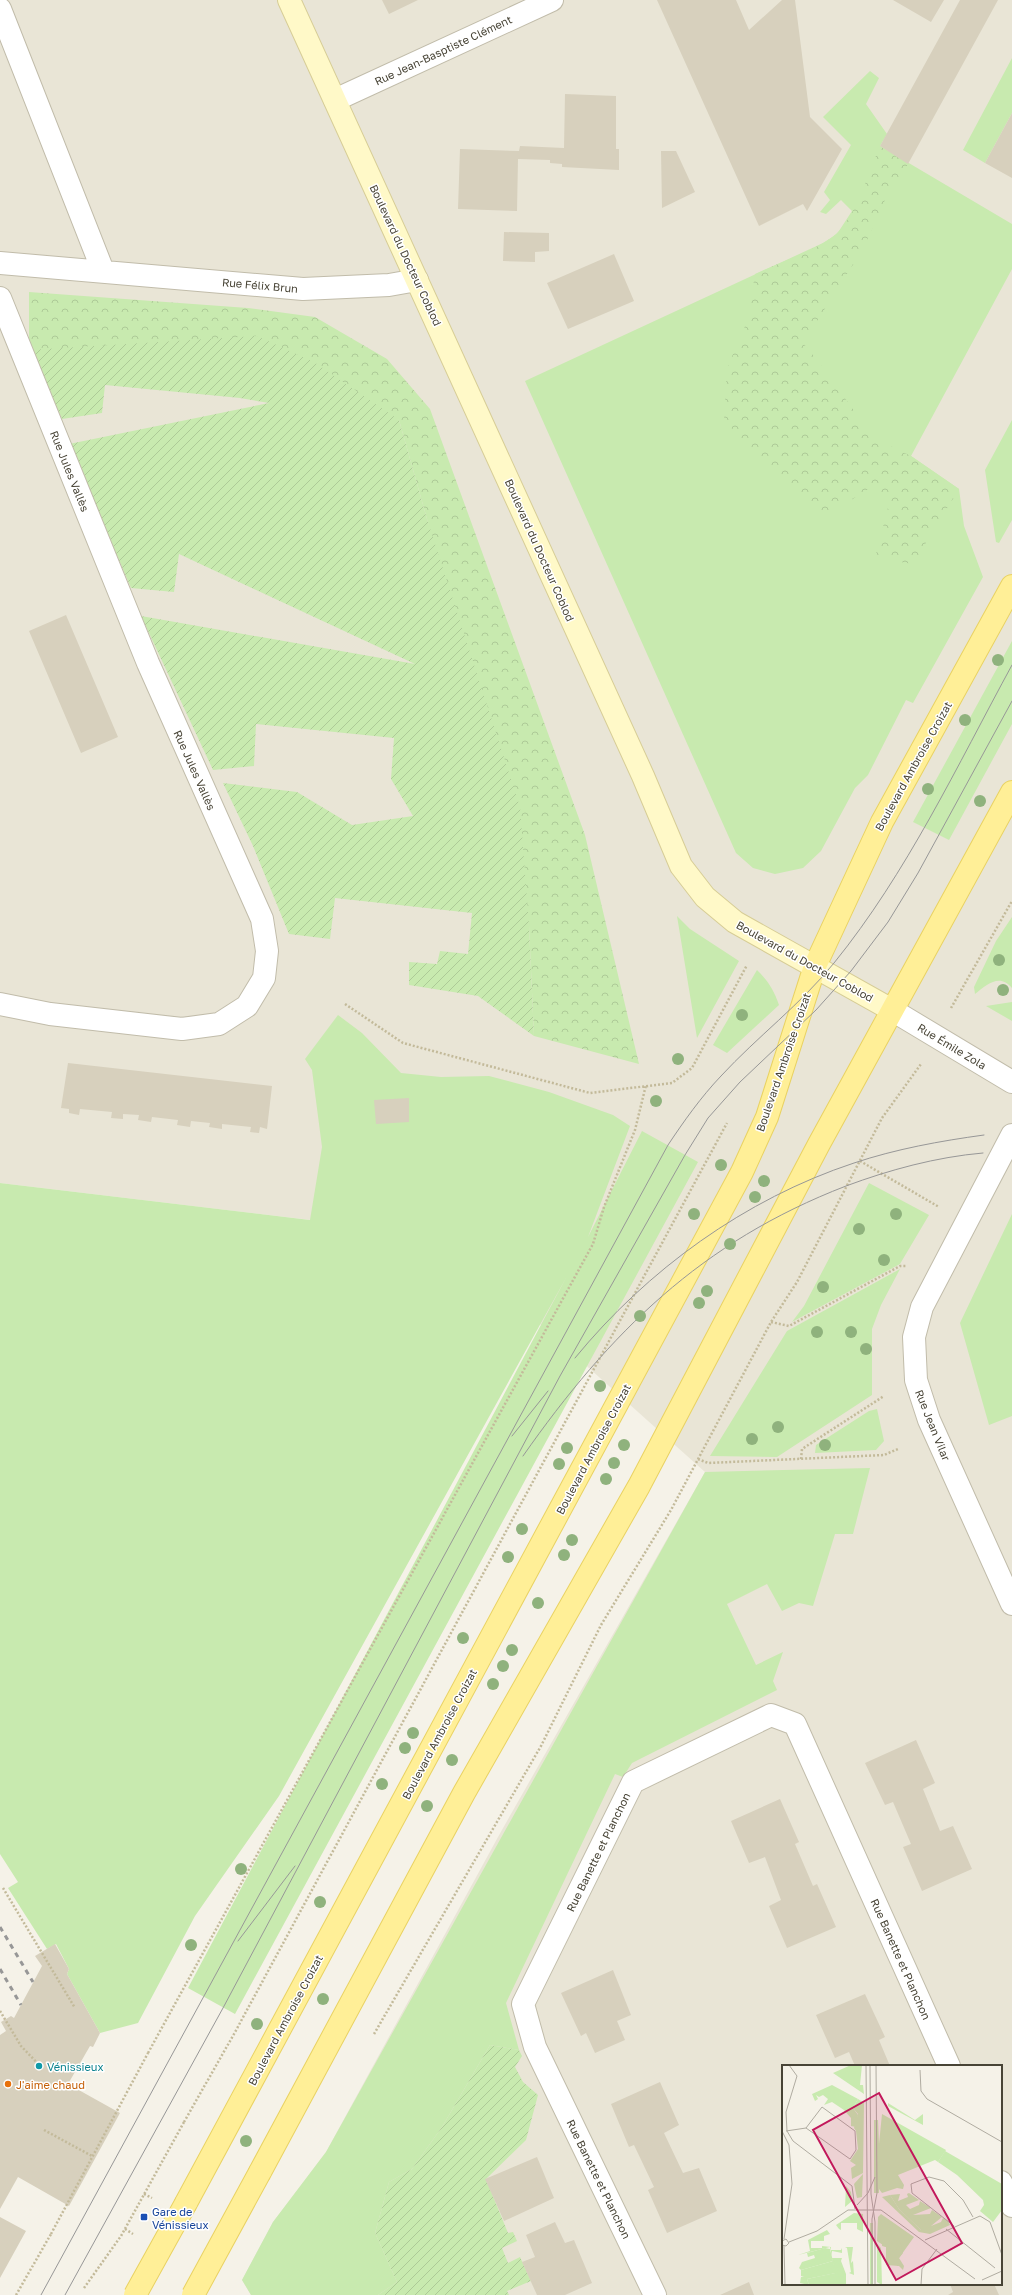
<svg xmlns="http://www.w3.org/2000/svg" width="1012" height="2295" viewBox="0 0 1012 2295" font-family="'Golos Text',sans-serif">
	<defs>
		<pattern id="forest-crowns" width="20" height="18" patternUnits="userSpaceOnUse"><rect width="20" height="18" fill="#c8eaaf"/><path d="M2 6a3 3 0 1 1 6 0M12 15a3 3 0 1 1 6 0" fill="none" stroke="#adca97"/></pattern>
		<pattern id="garden-furrows" width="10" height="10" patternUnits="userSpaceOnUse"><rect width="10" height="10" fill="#c8eaaf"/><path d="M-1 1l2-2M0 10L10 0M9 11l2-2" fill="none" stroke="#adca97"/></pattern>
	</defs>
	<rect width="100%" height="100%" fill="#f5f2e8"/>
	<path fill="#e9e5d6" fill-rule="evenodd" d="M0,0H1012V2295H251L242,2280L273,2222L326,2152L498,1837L705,1472L456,1249L311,1220L0,1183ZM783,2066H1001V2284H783Z"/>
	<path fill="#c8eaaf" d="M1012,58V113L985,163L963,150Z
		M870,71L879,78L866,104L887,134L880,146L1012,224V269L911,456L959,489L964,526L983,577L913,703L906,700L868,775L855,788L821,851L803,868L775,874L753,868L736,853L525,381L823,243L837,234L852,211L841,200L826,214L820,212L830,200L824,192L851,145L823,117Z
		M1012,420V520L999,543L996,542L985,470Z
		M1012,641V724L949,840L913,822Z
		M677,916L690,929L739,961L697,1038Z
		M1012,917V988C1000,973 987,984 975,994L974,987L996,941Z
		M757,970C768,981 774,990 779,1005L727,1053L713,1045Z
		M1012,1002V1021L986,1006Z
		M338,1015L362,1033L401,1073L441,1077L489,1076L549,1092L613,1115L630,1126L588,1237L642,1131L698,1162L235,2014L188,1988L567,1276L279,1796L195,1916L138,2023L100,2033L67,1974L69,1969L56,1944L47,1949L8,1888L18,1882L0,1854V1183L310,1220L322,1147L312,1070L305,1059Z
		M869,1183L929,1215L900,1264L792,1322L804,1306Z
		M1012,1214V1416L989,1425L960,1323Z
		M900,1269L881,1305L872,1329V1395L777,1457L710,1456L787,1331Z
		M877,1409L884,1441L876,1450L815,1453L816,1445L869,1411Z
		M870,1468L853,1534H835L813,1606L799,1603L782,1611L767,1584L727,1604L756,1665L783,1652L773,1681L777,1690L632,1763L623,1777L615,1774L506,2003L519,2050L490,2045L442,2127L412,2169L389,2182L375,2233L397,2282L378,2295H251L242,2280L273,2222L326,2152L705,1472Z"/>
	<path fill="url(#forest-crowns)" d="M880,146L908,164L884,202L863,249L803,343L815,357L874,438L911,456L959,489L913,564L875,558L890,500L873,486L823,518L777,479L724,420L727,368L748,319L755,274C780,262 816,251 836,234C856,217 869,171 880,146Z
		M29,292L248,308L315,317L387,359L430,409L585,835L639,1064L534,1036L529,926L427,519L399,420L29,350Z"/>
	<path fill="url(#garden-furrows)" d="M257,336L314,362L399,420L427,519L520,807L529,926L534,1036L478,996L409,985V962L437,964L440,951L468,954L472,913L335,898L330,939L289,934L253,846L223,783L297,792L352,825L413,816L391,779L394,738L256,724L254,766L213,770L141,616L415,664L179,554L174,592L131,588L69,444L269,403L240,398L105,385L102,413L62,419L29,350Z
		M490,2045L519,2050L522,2056L515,2067L523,2082L538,2095L526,2140L486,2179L508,2233L513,2232L517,2241L502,2248L508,2263L520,2257L531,2281L507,2291L509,2295H378L397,2282L375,2233L389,2182L412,2169L442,2127Z"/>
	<path fill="#d7d0bd" d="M382,0H418L389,14Z
		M657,0H736L749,30L782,0H795L810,117L842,149L807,211L803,204L759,226Z
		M893,0H944L931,22Z
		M960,0H998L908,164L880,146Z
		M565,94L616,96V149H619V170L562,167V164L550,163V160L518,159L517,211L458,209L460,149L519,151L520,146L564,148Z
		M1012,113V178L985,163Z
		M661,151H676L695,192L662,208Z
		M504,232L549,233V251L535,252V262L503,261Z
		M614,254L634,301L568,329L547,283Z
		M66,615L118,737L81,753L29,631Z
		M68,1063L272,1086L267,1129L260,1127L259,1133L250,1132L251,1127L222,1124V1129L209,1127L210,1123L191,1121L190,1127L177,1125L178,1120L152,1117L151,1122L138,1120L139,1115L123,1114V1119L111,1118L112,1112L80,1109L79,1115L69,1113V1109L61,1108Z
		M409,1098V1122L376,1124L374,1100Z
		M916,1740L935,1783L923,1789L940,1831L953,1826L972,1869L922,1891L903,1847L911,1844L893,1802L885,1805L865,1763Z
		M780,1799L799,1842L795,1844L813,1886L817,1884L836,1927L787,1948L769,1906L781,1900L765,1857L749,1863L731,1821Z
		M55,1944L69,1969L67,1974L100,2033L93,2047L90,2046L68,2084L120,2113L69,2206L18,2177L0,2209V2035L6,2031L1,2022L11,2016L14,2018L42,1966L35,1956Z
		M613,1970L631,2015L617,2021L625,2040L595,2053L586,2033L581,2036L561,1993Z
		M865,1994L885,2037L879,2040L890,2066H855L849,2052L835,2058L816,2015Z
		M660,2082L679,2125L664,2133L683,2173L699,2168L717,2211L667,2233L648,2190L654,2187L634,2145L629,2147L611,2104Z
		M537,2157L554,2198L504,2221L485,2179Z
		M0,2217L26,2231L0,2278Z
		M555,2222L565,2243L574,2240L592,2283L565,2295H537L522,2262L535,2257L526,2235Z
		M749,2282L754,2295H720Z
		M950,2284H994L999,2295H948L953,2292Z"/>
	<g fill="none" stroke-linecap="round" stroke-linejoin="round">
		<g stroke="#c1bcaa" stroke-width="24">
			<path id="street" d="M0,9L103,271
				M335,100L552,0
				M0,263L303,289L389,285L417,280
				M0,298L148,663L262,919L267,951L264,978L247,1006L219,1024L182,1029L50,1014L0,1004
				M892,1010L1012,1082
				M1012,1135L922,1307L914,1337L916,1380L929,1420L1012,1604
				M1001,2182L1012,2206
				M655,2295L535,2047L523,2004L633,1782L771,1715L795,1724L949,2066"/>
		</g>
		<g stroke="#d7cd96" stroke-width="24">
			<path id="secondary" d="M289,0L643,776L681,866L705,897L735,922L892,1010"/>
		</g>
		<g stroke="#e9d262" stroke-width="24">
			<path id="primary" d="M260,2172L464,1793L639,1486L819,1144L1012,792
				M186,2203L742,1172L767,1117L815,966L882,822L1012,586"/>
		</g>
		<path stroke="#c3ba9a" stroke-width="2.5" stroke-dasharray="2 2" stroke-linecap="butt" d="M345,1004L403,1043L590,1093L672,1083L692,1068L747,965
			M951,1008L1012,901
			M860,1161L939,1207
			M771,1322L789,1326L900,1266H907
			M698,1459L708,1463L884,1455L898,1449
			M801,1459L802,1449L884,1396
			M374,2034L541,1746L601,1625L671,1510L771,1322L797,1282L882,1118L921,1064
			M148,2053L593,1244L604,1207L635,1130L646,1085
			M184,2122L234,2034L727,1123
			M44,2130L92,2156
			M144,2194L152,2198
			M125,2229L133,2234
			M16,2295L51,2234"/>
		<use href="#street" stroke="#fff" stroke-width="22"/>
		<use href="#secondary" stroke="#fff9c8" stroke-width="22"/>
		<use href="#primary" stroke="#ffef97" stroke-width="22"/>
		<path stroke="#979797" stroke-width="1" d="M575,1358C647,1270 745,1199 854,1163C896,1149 940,1141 984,1135
			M512,1436L548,1391
			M523,1456C610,1332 701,1242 846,1186C889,1170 936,1157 983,1153
			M238,1941L295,1866
			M41,2295L668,1145C684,1121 701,1097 721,1076C757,1037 801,1004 834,963C907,873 957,766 1012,665
			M65,2295L223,2008L560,1376L685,1155L708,1118L740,1082L816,1010L851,971L888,922L918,873L1012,701"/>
		<path stroke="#979797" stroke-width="3" stroke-dasharray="5 5" stroke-linecap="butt" d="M0,1927L33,1982
			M0,1969L21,2005"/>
		<g stroke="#e9d262" stroke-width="24" stroke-linecap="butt">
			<path id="primary-bridge" d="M135,2295L186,2203
				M193,2295L260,2172"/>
		</g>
		<path stroke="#c3ba9a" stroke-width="2.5" stroke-dasharray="2 2" stroke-linecap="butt" d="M3,1888L75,2008
			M0,2011L21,2046L42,2068
			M51,2234L148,2053
			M84,2288L121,2236L184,2122"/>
		<use href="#primary-bridge" stroke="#ffef97" stroke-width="22"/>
	</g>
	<g fill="#8fb27d">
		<circle cx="998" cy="660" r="6"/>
		<circle cx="965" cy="720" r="6"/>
		<circle cx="928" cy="789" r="6"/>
		<circle cx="980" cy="801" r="6"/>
		<circle cx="999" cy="960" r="6"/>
		<circle cx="1003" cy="990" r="6"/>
		<circle cx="742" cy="1015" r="6"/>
		<circle cx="678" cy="1059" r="6"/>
		<circle cx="656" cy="1101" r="6"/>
		<circle cx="721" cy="1165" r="6"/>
		<circle cx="764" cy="1181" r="6"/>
		<circle cx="755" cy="1197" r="6"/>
		<circle cx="694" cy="1214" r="6"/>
		<circle cx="896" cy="1214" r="6"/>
		<circle cx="859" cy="1229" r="6"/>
		<circle cx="730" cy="1244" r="6"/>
		<circle cx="884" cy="1260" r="6"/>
		<circle cx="823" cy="1287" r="6"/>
		<circle cx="707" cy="1291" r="6"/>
		<circle cx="699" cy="1303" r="6"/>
		<circle cx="640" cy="1316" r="6"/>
		<circle cx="817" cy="1332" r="6"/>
		<circle cx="851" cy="1332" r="6"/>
		<circle cx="866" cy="1349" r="6"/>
		<circle cx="600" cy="1386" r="6"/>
		<circle cx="778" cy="1427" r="6"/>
		<circle cx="752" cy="1439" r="6"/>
		<circle cx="624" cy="1445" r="6"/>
		<circle cx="825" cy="1445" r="6"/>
		<circle cx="567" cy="1448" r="6"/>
		<circle cx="614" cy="1463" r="6"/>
		<circle cx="559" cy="1464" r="6"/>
		<circle cx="606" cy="1479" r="6"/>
		<circle cx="522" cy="1529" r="6"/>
		<circle cx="572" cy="1540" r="6"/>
		<circle cx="564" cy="1555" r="6"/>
		<circle cx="508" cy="1557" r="6"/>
		<circle cx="538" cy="1603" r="6"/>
		<circle cx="463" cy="1638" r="6"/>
		<circle cx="512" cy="1650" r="6"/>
		<circle cx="503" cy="1666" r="6"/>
		<circle cx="493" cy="1684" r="6"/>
		<circle cx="413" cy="1733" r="6"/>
		<circle cx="405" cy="1748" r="6"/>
		<circle cx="452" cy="1760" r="6"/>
		<circle cx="382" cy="1784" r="6"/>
		<circle cx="427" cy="1806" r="6"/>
		<circle cx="241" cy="1869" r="6"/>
		<circle cx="320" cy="1902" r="6"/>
		<circle cx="191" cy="1945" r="6"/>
		<circle cx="323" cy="1999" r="6"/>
		<circle cx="257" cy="2024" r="6"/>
		<circle cx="246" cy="2141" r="6"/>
	</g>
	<circle fill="#0f9aa8" stroke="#fff" stroke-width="1.5" cx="39" cy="2066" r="4"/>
	<circle fill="#e8710a" stroke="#fff" stroke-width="1.5" cx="8" cy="2084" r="4"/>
	<rect fill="#1a4fb4" stroke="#fff" stroke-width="1.5" x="140" y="2213" width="8" height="8" rx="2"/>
	<g text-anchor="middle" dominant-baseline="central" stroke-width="3" stroke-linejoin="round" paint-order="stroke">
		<g font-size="11" fill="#484436" stroke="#fff">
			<text transform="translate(443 50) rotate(-25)">Rue Jean-Basptiste Clément</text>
			<text transform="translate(406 255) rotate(65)">Boulevard du Docteur Coblod</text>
			<text transform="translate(260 285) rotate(5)">Rue Félix Brun</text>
			<text transform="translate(70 471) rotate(68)">Rue Jules Vallès</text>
			<text transform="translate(540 550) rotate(66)">Boulevard du Docteur Coblod</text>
			<text transform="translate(913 766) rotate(-61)">Boulevard Ambroise Croizat</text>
			<text transform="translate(195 770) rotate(66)">Rue Jules Vallès</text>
			<text transform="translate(805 961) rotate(29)">Boulevard du Docteur Coblod</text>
			<text transform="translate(952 1046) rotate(31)">Rue Émile Zola</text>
			<text transform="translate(783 1062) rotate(-71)">Boulevard Ambroise Croizat</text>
			<text transform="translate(933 1425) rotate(68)">Rue Jean Vilar</text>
			<text transform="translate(593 1449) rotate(-62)">Boulevard Ambroise Croizat</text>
			<text transform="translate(439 1734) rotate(-62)">Boulevard Ambroise Croizat</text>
			<text transform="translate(598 1852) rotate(-64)">Rue Banette et Planchon</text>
			<text transform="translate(901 1959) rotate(66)">Rue Banette et Planchon</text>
			<text transform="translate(285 2020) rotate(-62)">Boulevard Ambroise Croizat</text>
			<text transform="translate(599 2179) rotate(64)">Rue Banette et Planchon</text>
		</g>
		<g font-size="11" fill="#0d838f" stroke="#fff" text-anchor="start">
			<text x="47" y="2066">Vénissieux</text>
		</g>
		<g font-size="11" fill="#c56008" stroke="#fff" text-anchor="start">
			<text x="16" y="2084">J'aime chaud</text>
		</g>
		<g font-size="11" fill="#164399" stroke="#fff" text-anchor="start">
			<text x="152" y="2211">Gare de<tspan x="152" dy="13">Vénissieux</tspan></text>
		</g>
	</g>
	<g transform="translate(782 2065)">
		<rect width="220" height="220" fill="#f5f2e8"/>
		<path d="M69,0H80L78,20H81L82,29L51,8ZM76,34L82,38L81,108L70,114L69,103L74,100L68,96L76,84L74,66L72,63L76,49L71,43ZM106,38L133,55L141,49V60L106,41ZM100,49L164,85L156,97L153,95L116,110L122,120L121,124L115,123L100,128L97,124V128H92V55H96L97,79ZM81,109L80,132L75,133L72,119ZM64,121L69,127L70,136L63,142ZM72,148L81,149V167L75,164V158H59V165L57,164L54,160ZM99,149L132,172L117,193L122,201L121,205L117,201L104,200V182L95,176L96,152ZM88,158H91V220H88ZM45,165L48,169L42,171V176H29V183H40V181L49,182V185H59L60,183V188L50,186V191L48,182L16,190L28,186L26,175ZM95,179L99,183L100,220L95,217ZM63,182H71L69,198L71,196L72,210L67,208L69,207L65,183ZM50,193H60L59,196L64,209V220H27L25,214L53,208Z" fill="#c8eaaf"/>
		<path d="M108,130L117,144L139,165L166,156L168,160L148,169L137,167L100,132ZM103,174L104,178L108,174L118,177L121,188L117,193V201H115V185L100,181V175ZM51,196L54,208L25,214L27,220L18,218L19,212H22L19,211V205Z" fill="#c8eaaf"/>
		<path d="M50,20L76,34L71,43L76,50L74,62L69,61V53L62,45L50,37L42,40L46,34L41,30L37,32L34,30L36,34L33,36L30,29ZM163,86L220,119V145L211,157L198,146L202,140L201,135L175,110L156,97ZM127,128L137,135L124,140L128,144L137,140L138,136L149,143L131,150L148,149L150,145L160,152L149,161L159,157L161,153L166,156L151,166L139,165L117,144L108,130L118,129L116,136L126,132L125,129ZM43,183L48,184L51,196L19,205L17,203L20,197L33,193L32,190L26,192L25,188Z" fill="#c8eaaf"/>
		<path fill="none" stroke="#b0aca1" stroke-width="1" d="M7,0L15,11L4,47L5,66L11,76L70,121L73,144M84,0L86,220M88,0L89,129L93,157V220M138,5L139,26L145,34L220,77M40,42L73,66L74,85L68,94L24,63ZM0,66L7,80L10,119L2,174M4,66L24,63M75,140L86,128L93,112M172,161L130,128L129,119L147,112L162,116L181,135L191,152M164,164L213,203M143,175L198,151L208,157L220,190M0,176L4,174L7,178L4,181L0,180M7,177L35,166L66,145H99L193,214M2,181L3,220M200,215L220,206M90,220V154L95,128L94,0M139,220L140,204L155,184"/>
		<path fill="#c2185b" fill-opacity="0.15" stroke="#c2185b" stroke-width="2" d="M97,28L180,178L114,215L31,65Z"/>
		<rect width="220" height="220" fill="none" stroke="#484436" stroke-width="2"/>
	</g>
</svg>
